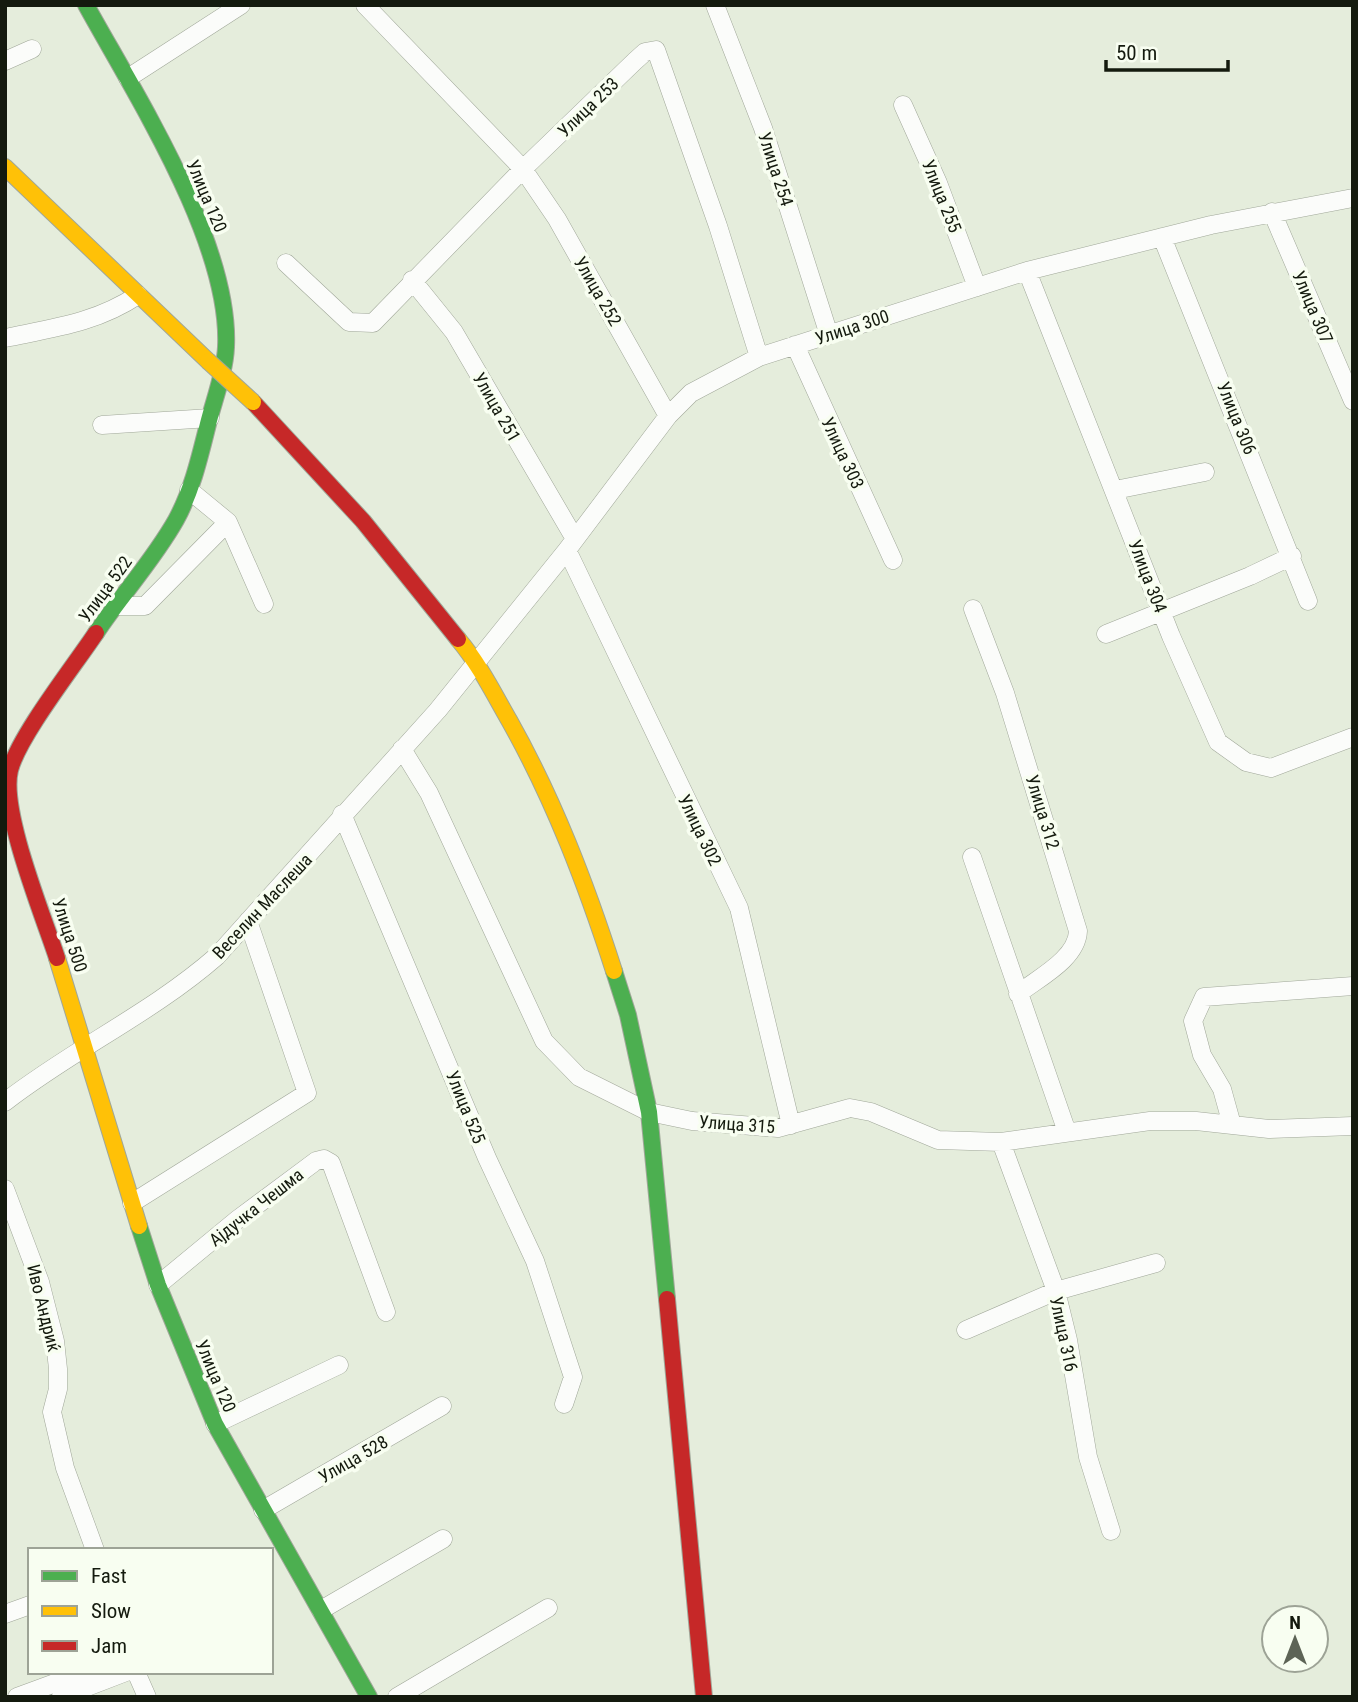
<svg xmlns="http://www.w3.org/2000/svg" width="1358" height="1702" viewBox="0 0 1358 1702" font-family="'Roboto Condensed',sans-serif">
	<rect width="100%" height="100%" fill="#e5eddc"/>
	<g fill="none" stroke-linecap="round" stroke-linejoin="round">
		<g stroke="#a0a799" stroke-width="19">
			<path id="street" d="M365,5L523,169L557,219L668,416
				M715,5L763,128L829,335
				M5,61L32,49
				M128,78L241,5
				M903,105L938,183L977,287
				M1272,212L1353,401
				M1162,237L1308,601
				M286,263L349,322L373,323L523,169L635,61L645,52L656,50L718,226L759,357
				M1027,271L1171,636L1218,742L1246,762L1271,768L1353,737
				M412,280L454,332L575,539
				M5,338C53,328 96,323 138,295
				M795,345L893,560
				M102,425L210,418
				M189,490L228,522L264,604
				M1115,490L1205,472
				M567,550L739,908L791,1125
				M114,606H145L228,522
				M973,609L1005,693L1078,931C1077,959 1038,978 1018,994
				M1106,634L1250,576L1292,556
				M402,749L429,793L544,1041L579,1077L649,1112L692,1121L778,1128L850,1108L871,1112L938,1140L1001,1142L1150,1121H1196L1269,1129L1353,1126
				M342,814L487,1158L535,1261L573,1377L564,1404
				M972,857L1067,1132
				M5,1102C73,1049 152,1013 217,956L438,710L567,550L668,416L691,393L759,357L1027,271L1211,225L1353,198
				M1232,1125L1222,1089L1202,1055L1193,1021L1204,997L1353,986
				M1001,1142L1056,1291L1068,1340L1088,1457L1111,1531
				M5,1189L40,1282L55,1341L58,1369V1389L52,1412L65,1468L95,1550
				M132,1203L307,1093L248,921
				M158,1285L238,1219L316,1161L324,1159L331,1163L386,1312
				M966,1330L1056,1291L1156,1263
				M215,1424L339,1365
				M263,1510L442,1406
				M321,1610L443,1539
				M5,1614L30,1605
				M136,1672L147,1697
				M17,1697L85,1672
				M61,1697L126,1672
				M397,1697L548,1608"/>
		</g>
		<g stroke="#a0a799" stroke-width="18">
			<path id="fast" d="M86,5C136,96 231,243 226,347C225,372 214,400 208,424C200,456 192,491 176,520C153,561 121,595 96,633
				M614,971L628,1015L649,1112L667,1299
				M139,1226L158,1285L215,1424L369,1697"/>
		</g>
		<g stroke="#a0a799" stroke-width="18">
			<path id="slow" d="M5,167L208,361
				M458,639C479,664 493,692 509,720C554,800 586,884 614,971
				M57,958L139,1226"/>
		</g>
		<g stroke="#a0a799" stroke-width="18">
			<path id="jam" d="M253,402L363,521L458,639
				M57,958C43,915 0,811 10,770C19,736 74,666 96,633
				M667,1299L704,1697"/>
		</g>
		<use href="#street" stroke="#fbfcfa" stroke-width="18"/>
		<use href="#fast" stroke="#4caf50" stroke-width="16"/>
		<use href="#slow" stroke="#ffc107" stroke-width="16"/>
		<use href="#jam" stroke="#c62828" stroke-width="16"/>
		<g stroke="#a0a799" stroke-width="18" stroke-linecap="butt">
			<path id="slow-bridge" d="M208,361L253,402"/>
		</g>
		<use href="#slow-bridge" stroke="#ffc107" stroke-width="16"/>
	</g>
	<g text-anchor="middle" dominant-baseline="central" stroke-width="7" stroke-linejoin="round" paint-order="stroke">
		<g font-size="18" fill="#141a0e" stroke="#f8fef1">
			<text transform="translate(588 107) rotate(-44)">Улица 253</text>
			<text transform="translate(776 169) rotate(72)">Улица 254</text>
			<text transform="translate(207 196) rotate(67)">Улица 120</text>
			<text transform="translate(942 196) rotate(68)">Улица 255</text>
			<text transform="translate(598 291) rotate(60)">Улица 252</text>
			<text transform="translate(1313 307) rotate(67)">Улица 307</text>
			<text transform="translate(852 327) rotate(-18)">Улица 300</text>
			<text transform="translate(497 407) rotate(60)">Улица 251</text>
			<text transform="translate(1237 418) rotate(68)">Улица 306</text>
			<text transform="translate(843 453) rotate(65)">Улица 303</text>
			<text transform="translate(1148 576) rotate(69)">Улица 304</text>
			<text transform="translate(105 589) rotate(-54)">Улица 522</text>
			<text transform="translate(1043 812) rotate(73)">Улица 312</text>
			<text transform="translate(700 830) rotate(64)">Улица 302</text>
			<text transform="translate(262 906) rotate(-47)">Веселин Маслеша</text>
			<text transform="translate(70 935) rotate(72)">Улица 500</text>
			<text transform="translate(466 1107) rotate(68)">Улица 525</text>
			<text transform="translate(737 1124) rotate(4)">Улица 315</text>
			<text transform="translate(256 1207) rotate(-38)">Ајдучка Чешма</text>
			<text transform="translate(44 1308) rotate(76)">Иво Андриќ</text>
			<text transform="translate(1064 1334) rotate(78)">Улица 316</text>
			<text transform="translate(216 1376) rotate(67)">Улица 120</text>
			<text transform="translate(353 1459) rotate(-30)">Улица 528</text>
		</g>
	</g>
	<rect width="1358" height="1702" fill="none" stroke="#141a0e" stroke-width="14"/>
	<rect x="28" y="1548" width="245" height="126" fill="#f8fef1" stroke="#9da396" stroke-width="2"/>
	<rect x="42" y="1571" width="35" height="10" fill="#4caf50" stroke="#9da396" stroke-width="2"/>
	<text x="91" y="1583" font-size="21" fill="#141a0e">Fast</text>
	<rect x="42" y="1606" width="35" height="10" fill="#ffc107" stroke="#9da396" stroke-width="2"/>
	<text x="91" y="1618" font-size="21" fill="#141a0e">Slow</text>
	<rect x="42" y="1641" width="35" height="10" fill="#c62828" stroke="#9da396" stroke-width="2"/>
	<text x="91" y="1653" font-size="21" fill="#141a0e">Jam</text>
	<g transform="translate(1295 1639)"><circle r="33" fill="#f8fef1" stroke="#9da396" stroke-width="2"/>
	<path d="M0-5L12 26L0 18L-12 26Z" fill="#5d6456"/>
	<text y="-10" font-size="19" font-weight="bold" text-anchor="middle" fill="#141a0e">N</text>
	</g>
	<path d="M1106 60v10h122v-10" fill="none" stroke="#141a0e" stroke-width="3.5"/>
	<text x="1116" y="60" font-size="21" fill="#141a0e" stroke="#f8fef1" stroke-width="5" paint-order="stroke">50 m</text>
</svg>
